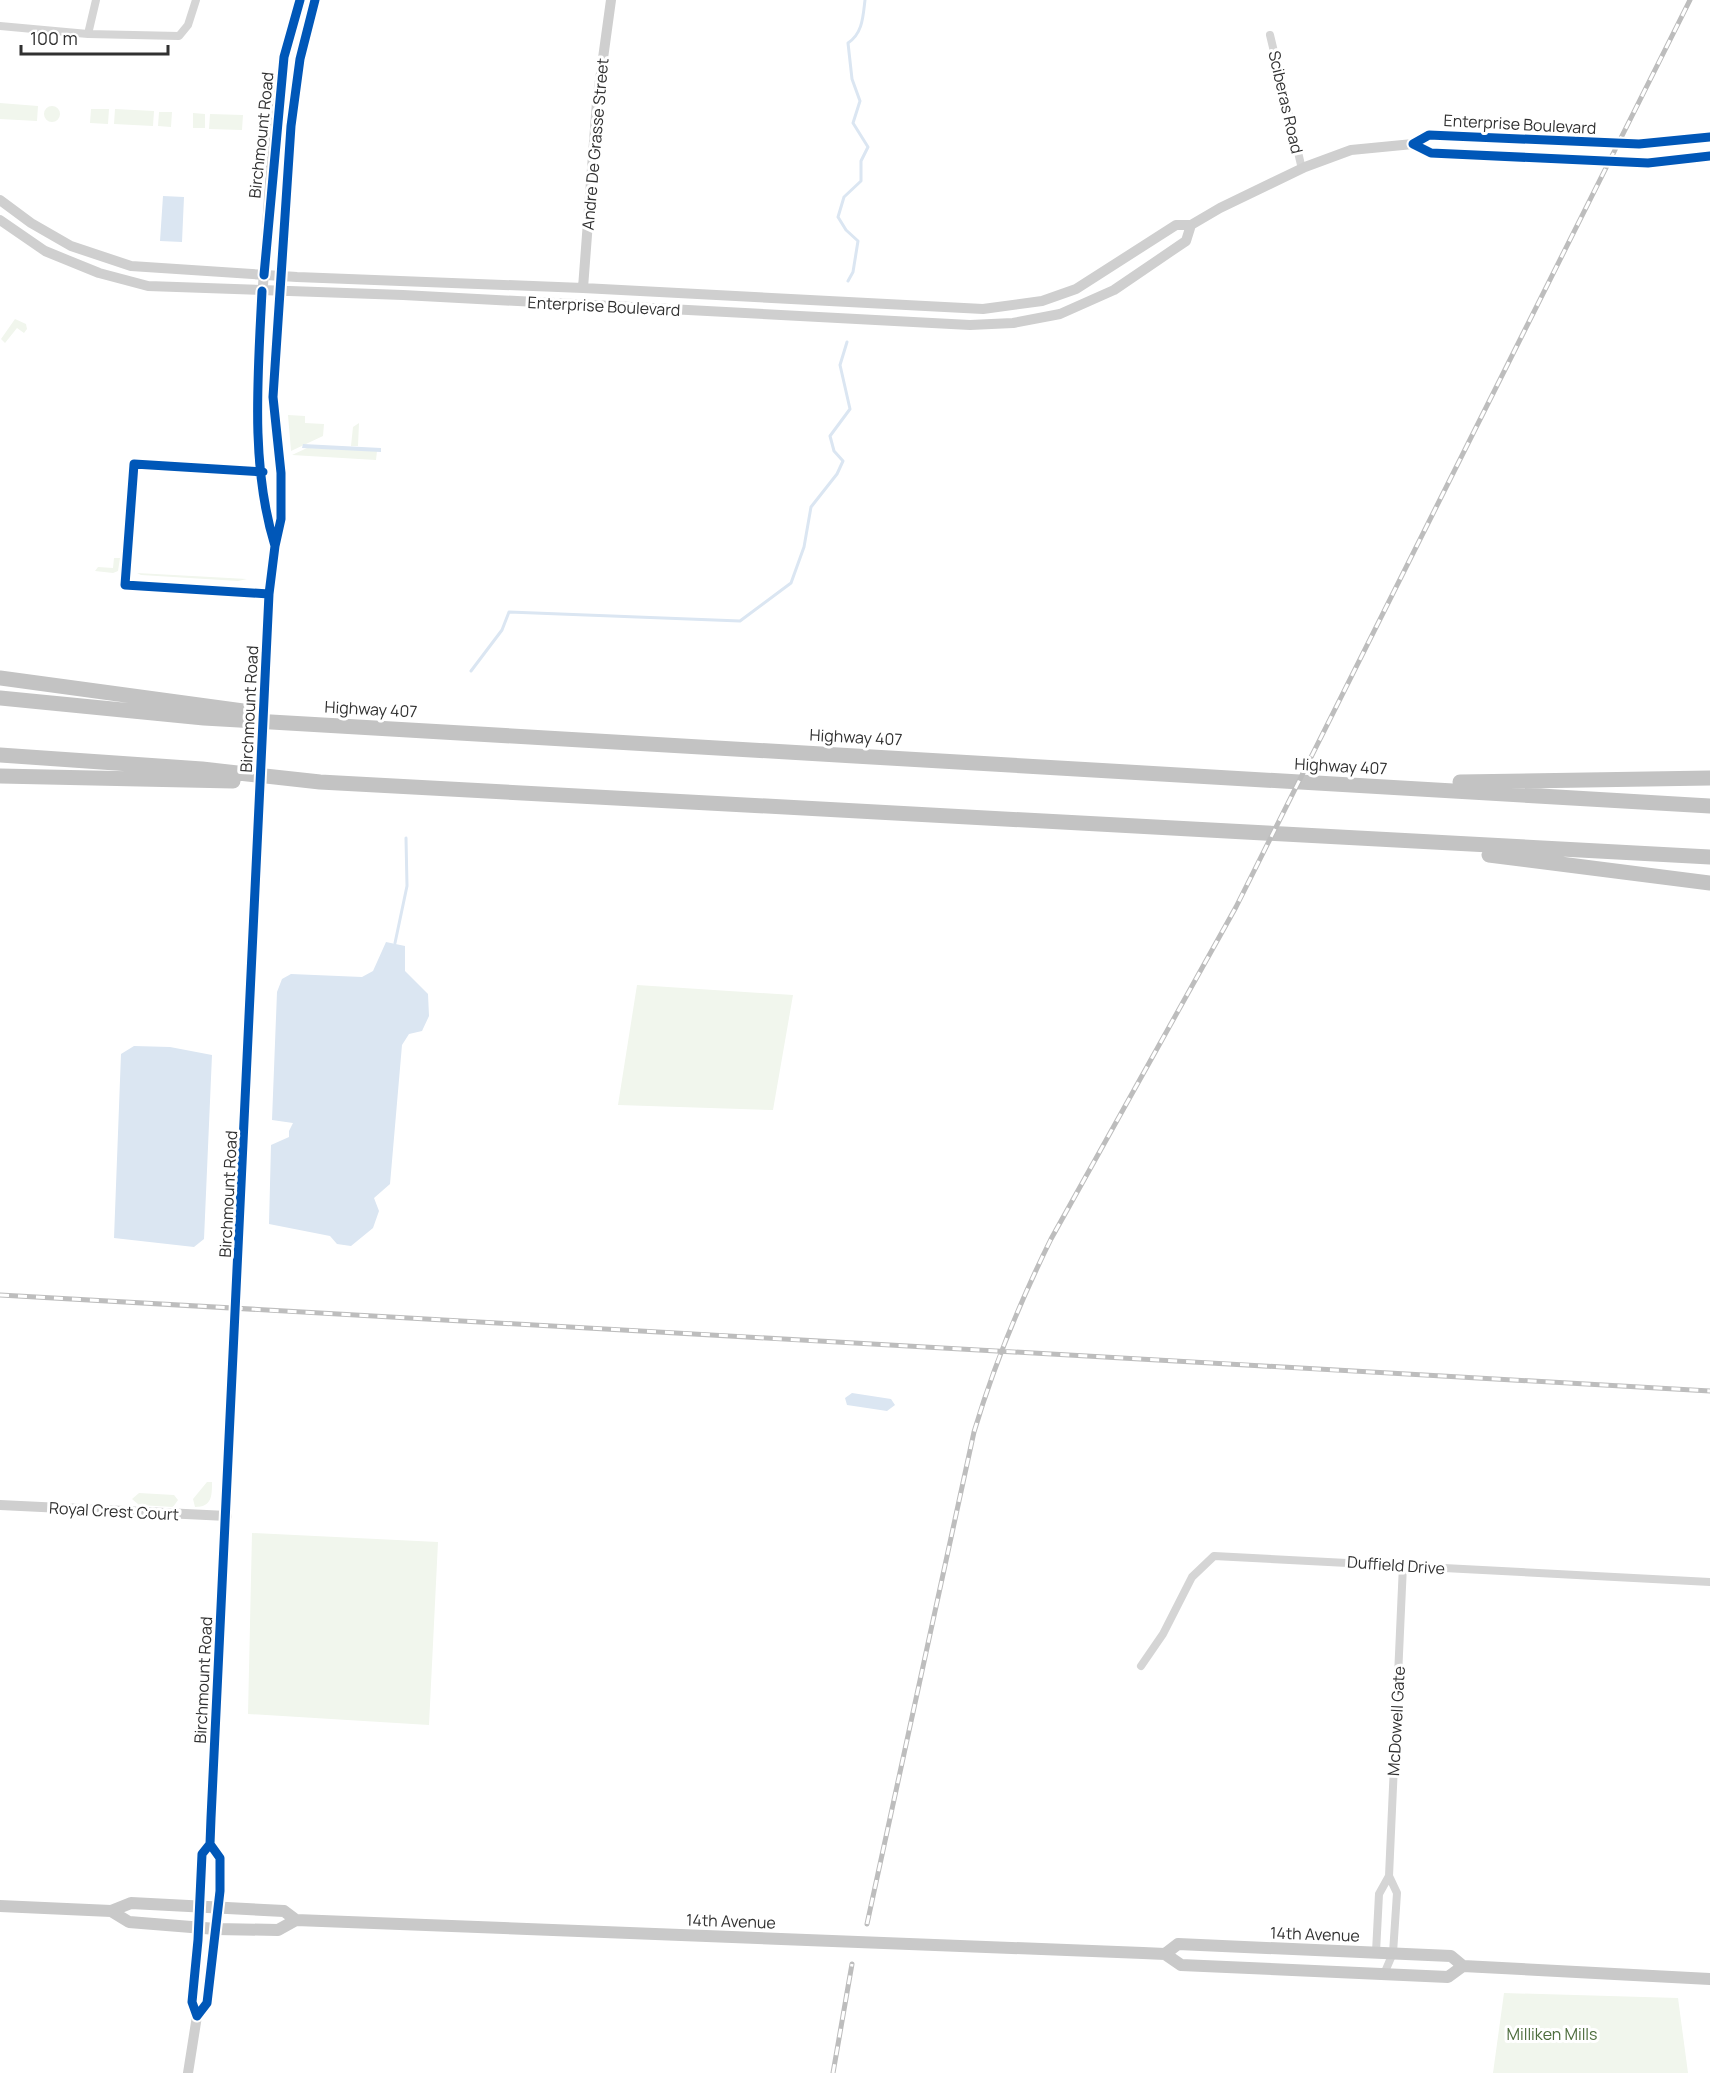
<svg xmlns="http://www.w3.org/2000/svg" width="1710" height="2073" viewBox="0 0 1710 2073" font-family="Manrope,sans-serif">
	<rect width="100%" height="100%" fill="#fff"/>
	<path fill="#f1f6ed" d="M0,103L38,106L37,121L0,119Z
		M44 114a8 8 0 1 1 16 0a8 8 0 1 1-16 0Z
		M91,109H109L108,124L90,123Z
		M115,109L154,111L153,126L114,124Z
		M159,112H172L171,127L158,126Z
		M193,113L205,114V128H193Z
		M210,114L243,115L242,130L209,129Z
		M15,319L26,324L27,329L24,333L17,328L5,343L1,339Z
		M288,415L305,416V423L324,424L323,436L291,451Z
		M359,423L358,446H351L353,427Z
		M307,448L377,451L376,460L292,455Z
		M114,558H120L118,571L113,573L95,571L98,567L113,568Z
		M137,573L247,579L238,581L141,575Z
		M637,985L793,995L773,1110L618,1105Z
		M207,1482H212C212,1496 212,1507 195,1507L193,1499Z
		M139,1493L174,1495L178,1500L173,1507L139,1505L132,1499Z
		M252,1533L438,1542L429,1725L248,1714Z
		M1504,1993L1678,1998L1688,2073H1493Z"/>
	<path fill="#dbe6f2" d="M163,196L184,197L182,242L160,241Z
		M303,444L381,448V452L302,448Z
		M386,942L405,946V971L428,994L429,1016L422,1031L409,1034L402,1045L390,1184L374,1198L379,1211L373,1228L351,1246L337,1244L330,1236L269,1224L271,1145L289,1137V1131L293,1123L272,1120L277,992L282,979L291,974L362,977L373,971Z
		M134,1046L170,1047L212,1055L204,1239L194,1247L114,1238L121,1054Z
		M852,1393L891,1399L895,1405L887,1411L847,1405L845,1398Z"/>
	<g fill="none" stroke-linecap="round" stroke-linejoin="round">
		<path stroke="#dbe6f2" stroke-width="3" d="M848,281L853,272L858,241L846,230L838,217L844,197L861,181V161L868,147L853,123L860,101L852,79L848,43C863,33 863,16 865,0
			M471,671L502,630L509,612L740,621L791,583L804,547L811,507L837,474L843,461L834,451L830,436L850,409L840,365L847,342
			M395,943L407,886L406,838"/>
		<path stroke="#d5d5d5" stroke-width="8" d="M0,26L88,34L179,36L188,25L196,0
			M88,34L96,0
			M1270,35L1302,169
			M132,484L134,464
			M1141,1666L1163,1634L1192,1577L1214,1556L1710,1582
			M1376,1952L1379,1894L1389,1876L1403,1565
			M1384,1974L1393,1953L1397,1893L1389,1876"/>
		<path stroke="#cfcfcf" stroke-width="10" d="M1413,144L1431,153L1648,163L1710,156
			M0,200L31,223L71,246L131,266L297,277L583,288L983,309L1042,301L1076,289L1176,225H1191L1220,208L1305,167L1351,150L1413,144L1429,135L1639,144L1710,137
			M0,220L45,251L99,273L148,286L403,295L970,325L1013,323L1060,314L1114,290L1186,241L1191,225
			M583,288L597,102L611,0
			M275,546C248,457 259,348 265,256C270,190 272,122 284,57C288,38 295,19 300,0
			M0,1505L227,1516
			M197,2016L192,2002L198,1940L202,1854L210,1844
			M188,2073L197,2016L207,2003L220,1891V1858L210,1844L211,1818L269,594L275,546L281,519V473L273,397L291,126L300,59L315,0"/>
		<path stroke="#c9c9c9" stroke-width="12" d="M0,1906L111,1911L131,1903L284,1911L296,1920
			M111,1911L129,1922L216,1929L278,1930L296,1920L1143,1953L1165,1954L1181,1965L1448,1977L1463,1966L1710,1979
			M1165,1954L1178,1944L1451,1956L1463,1966"/>
		<path stroke="#c3c3c3" stroke-width="15" d="M0,678L243,711
			M0,698L204,718L1710,806
			M0,755L202,769L320,782L1710,857
			M0,776L233,781
			M1460,782L1710,778
			M1489,855L1710,883"/>
		<g stroke="#bdbdbd" stroke-width="5">
			<path id="rail" d="M0,1295L1710,1391
				M867,1924L974,1432C994,1365 1020,1302 1051,1239L1236,907L1690,0
				M833,2073L852,1964"/>
		</g>
		<use href="#rail" stroke="#fff" stroke-width="3" stroke-dasharray="9" stroke-linecap="butt"/>
		<g stroke="#fff" stroke-width="13">
			<path id="cycleway" d="M1413,144L1429,135L1639,144L1710,137
				M1413,144L1431,153L1648,163L1710,156
				M264,275L284,57L300,0
				M262,291C258,375 250,465 275,546
				M263,472L134,464L125,585L269,594
				M197,2016L207,2003L220,1891V1858L210,1844L211,1818L269,594L275,546L281,519V473L273,397L291,126L300,59L315,0
				M197,2016L192,2002L198,1940L202,1854L210,1844"/>
		</g>
		<use href="#cycleway" stroke="#0057b8" stroke-width="9"/>
	</g>
	<g text-anchor="middle" dominant-baseline="central" stroke-width="6" stroke-linejoin="round" paint-order="stroke">
		<g font-size="16" fill="#313131" stroke="#fff">
			<text transform="translate(1286 102) rotate(77)">Sciberas Road</text>
			<text transform="translate(1520 124) rotate(3)">Enterprise Boulevard</text>
			<text transform="translate(261 135) rotate(-84)">Birchmount Road</text>
			<text transform="translate(595 144) rotate(-85)">Andre De Grasse Street</text>
			<text transform="translate(604 306) rotate(3)">Enterprise Boulevard</text>
			<text transform="translate(249 709) rotate(-87)">Birchmount Road</text>
			<text transform="translate(371 709) rotate(3)">Highway 407</text>
			<text transform="translate(856 737) rotate(3)">Highway 407</text>
			<text transform="translate(1341 766) rotate(3)">Highway 407</text>
			<text transform="translate(228 1194) rotate(-87)">Birchmount Road</text>
			<text transform="translate(114 1511) rotate(3)">Royal Crest Court</text>
			<text transform="translate(1396 1565) rotate(4)">Duffield Drive</text>
			<text transform="translate(203 1680) rotate(-87)">Birchmount Road</text>
			<text transform="translate(1396 1721) rotate(-87)">McDowell Gate</text>
			<text transform="translate(731 1921) rotate(2)">14th Avenue</text>
			<text transform="translate(1315 1934) rotate(2)">14th Avenue</text>
		</g>
		<g font-size="16" fill="#4d6d3d" stroke="#fff">
			<text x="1552" y="2034">Milliken Mills</text>
		</g>
	</g>
	<path d="M21 45v9h147v-9" fill="none" stroke="#313131" stroke-width="3"/>
	<text x="30" y="45" font-size="18" fill="#313131" stroke="#ffffff" stroke-width="4.5" paint-order="stroke">100 m</text>
</svg>
